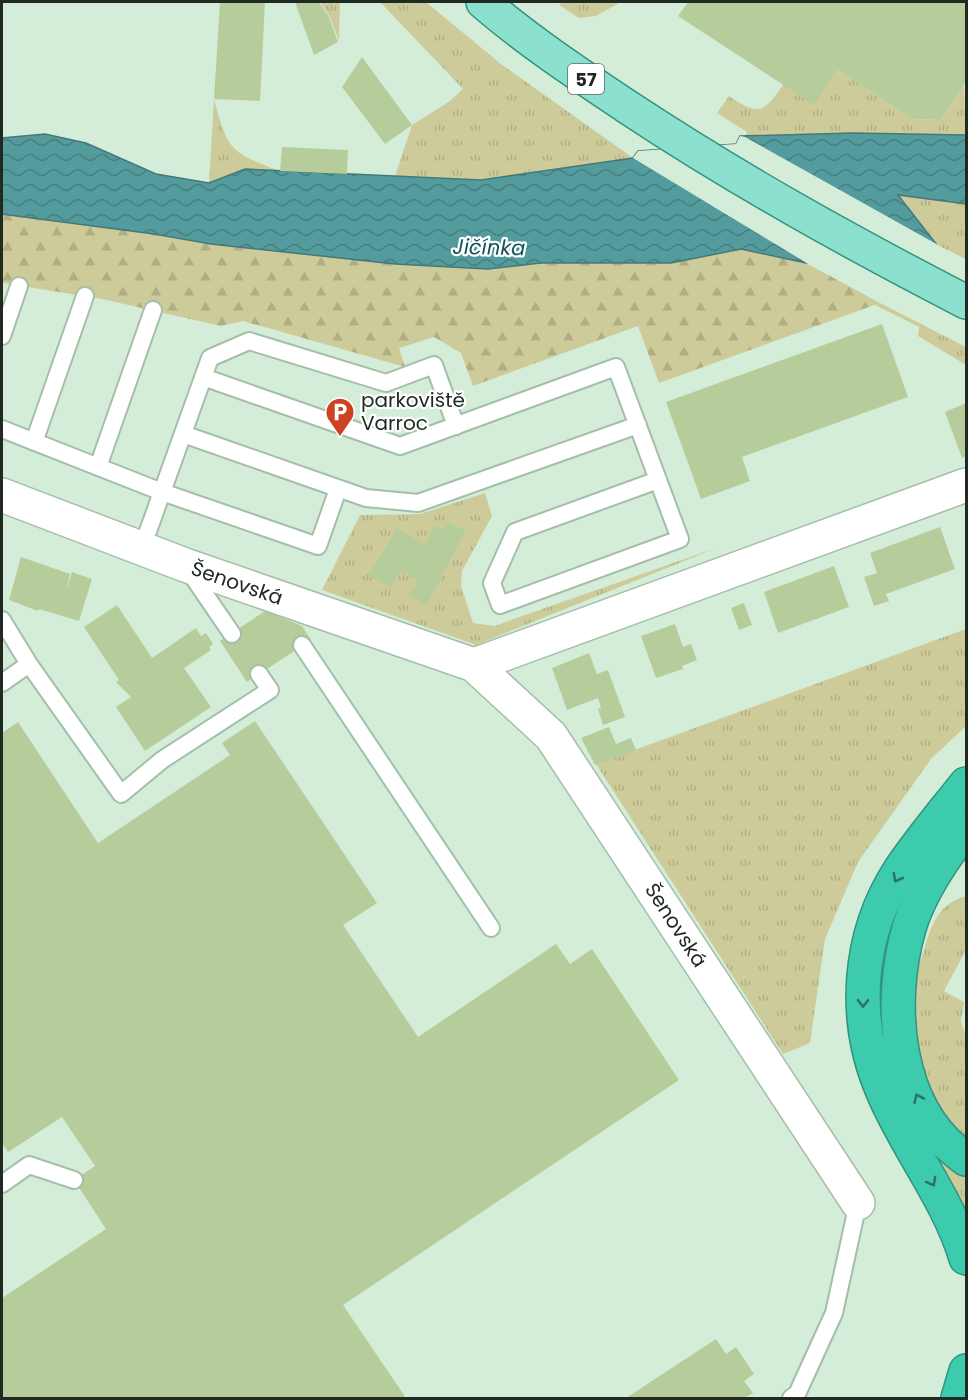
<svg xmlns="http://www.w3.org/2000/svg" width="968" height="1400" viewBox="0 0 968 1400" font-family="Poppins,sans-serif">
	<defs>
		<pattern id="grass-tufts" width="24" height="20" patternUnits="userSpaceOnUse" patternTransform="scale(1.5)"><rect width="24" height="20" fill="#cecb9a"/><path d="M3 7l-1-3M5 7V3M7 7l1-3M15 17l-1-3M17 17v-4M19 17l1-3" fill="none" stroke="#b1ae84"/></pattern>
		<pattern id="forest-firs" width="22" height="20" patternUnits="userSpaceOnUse" patternTransform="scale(1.5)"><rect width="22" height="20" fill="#cecb9a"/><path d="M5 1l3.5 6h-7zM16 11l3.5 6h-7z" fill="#b1ae84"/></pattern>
		<pattern id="water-waves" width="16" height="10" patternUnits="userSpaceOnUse" patternTransform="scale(1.5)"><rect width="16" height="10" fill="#549b9e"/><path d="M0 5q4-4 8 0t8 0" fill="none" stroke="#457f80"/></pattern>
	</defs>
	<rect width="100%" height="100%" fill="#d4edd9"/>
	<path fill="url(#grass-tufts)" d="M320,2H340L339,41L330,17Z
		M380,2H426L501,64L633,158L481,180L395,176L412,125L450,101L463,89Z
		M562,2H621L596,16L579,18L559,5Z
		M837,69L913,119L941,120L964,84L966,135L853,133L745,137L747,132L717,113L729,96C758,116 763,114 783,85Z
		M214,99C228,151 230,152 280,171L245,169L209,183Z
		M897,194L966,204V259L937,245Z
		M880,303L966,347V365L918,336L919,327L875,305Z
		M485,493L492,516L462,571L461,586L473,623L494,626L719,547L476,645L322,590L360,515L420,514Z
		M966,629V726L931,759L858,862L825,939L810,1043L783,1054L596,764Z
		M966,896V950L944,991L964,1002L961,1021L966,1036V1142C925,1114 913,1032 915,986C915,974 921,961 924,950C931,925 939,903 966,896Z
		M935,1154L966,1169V1229L935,1163Z"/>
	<path fill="url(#forest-firs)" d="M2,212L488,269L541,263H671L741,249L806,263L880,303L659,383L638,326L473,386L461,353L434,337L399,348L405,367L243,321L221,326L102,299L2,283Z"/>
	<path fill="url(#water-waves)" stroke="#447979" stroke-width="1.5" d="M853,133L966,135V204L898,195L937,245L876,248L806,263L741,249L671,263H541L488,269L395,264L211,244L154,234L2,214V138L45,134L86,143L156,174L209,183L245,169L481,180L633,158L638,151L736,144L740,136Z"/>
	<path fill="#d4edd9" d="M740,136L745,137L940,246L877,251L810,265L633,158L638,151L736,144Z"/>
	<path fill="#b6cd9b" d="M220,2H265L260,101L214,99Z
		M295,2H319L329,17L338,42L314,55Z
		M688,2H966V85L964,84L941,120L913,119L837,69L814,105L678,16Z
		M362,57L412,125L385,144L342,87Z
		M282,147L348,150L347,174L280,171Z
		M882,324L908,397L742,457L750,481L701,499L666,402Z
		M966,403V456L962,458L945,412Z
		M447,522L466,530L426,606L409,595L418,581L401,571L391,587L368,576L397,528L425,544L434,526L443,529Z
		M940,527L955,569L886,594L889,601L874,606L864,577L877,573L870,553Z
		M21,557L70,574L66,591L72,572L92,579L79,621L39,609L41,605L38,611L9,600Z
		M834,566L849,607L778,633L764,592Z
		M744,603L752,625L739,630L731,608Z
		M117,605L152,658L196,628L201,636L206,633L213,644L209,647L211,650L184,668L211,707L145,751L116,707L131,697L116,682L119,680L84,627Z
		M265,611L302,626L311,640L247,682L220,641Z
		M675,624L683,647L691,644L697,660L682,666L683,669L656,678L641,636Z
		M589,653L597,674L608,670L625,717L603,725L598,709L601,708L598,698L567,710L552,668Z
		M255,721L377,903L343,925L418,1037L556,944L570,964L592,949L679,1080L343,1305L406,1398H2V1298L106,1229L74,1180L95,1166L62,1117L8,1152L2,1143V733L18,722L98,843L230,755L222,743Z
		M609,727L616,744L631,738L636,750L595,765L581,738Z
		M716,1339L726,1354L736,1347L754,1374L744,1381L753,1393L745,1398H626Z"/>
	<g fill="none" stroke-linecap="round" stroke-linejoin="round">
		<g stroke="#a5beaa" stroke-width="20">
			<path id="lane" d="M2,336L19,286
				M203,377L400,446L616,367L680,539L500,605L492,583L515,532L658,480
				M2,429L162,492L318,546L338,489
				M183,434L366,498L418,503L638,425
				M34,442L85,296
				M98,467L153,310
				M142,548L210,358L249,341L386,383L434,365L456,426
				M189,571L232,634
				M2,620L29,664L121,794L162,760L270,690L259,674
				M302,645L491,928
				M2,683L29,664
				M2,1184L29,1165L74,1180
				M791,1398L797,1394L834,1313L858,1203"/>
		</g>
		<g stroke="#a5beaa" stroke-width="36">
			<path id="street" d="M2,495L185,565L474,665L551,736L858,1203
				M474,665L966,485"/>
		</g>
		<g stroke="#33937c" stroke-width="36">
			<path id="primary" d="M483,2C527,40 577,73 626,106C738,180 848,241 966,302"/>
		</g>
		<g stroke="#33937c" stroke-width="36">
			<path id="highway" d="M966,784C944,812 920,840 900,870C857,936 852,1021 883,1092C907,1149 948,1198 966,1258
				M966,829C943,858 920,891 909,928C887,1004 895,1111 966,1159
				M958,1398L966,1371"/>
		</g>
		<use href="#lane" stroke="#fff" stroke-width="16"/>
		<use href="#street" stroke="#fff" stroke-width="33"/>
		<use href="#primary" stroke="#8be0ce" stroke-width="33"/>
		<use href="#highway" stroke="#3dcbad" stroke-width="33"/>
	</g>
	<defs><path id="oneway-chevron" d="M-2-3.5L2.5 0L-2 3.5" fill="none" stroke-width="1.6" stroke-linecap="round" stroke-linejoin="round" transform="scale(1.5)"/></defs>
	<g stroke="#2d7261">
		<use href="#oneway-chevron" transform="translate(897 878) rotate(118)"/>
		<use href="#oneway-chevron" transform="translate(863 1003) rotate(91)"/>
		<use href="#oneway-chevron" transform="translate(918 1098) rotate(-114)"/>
		<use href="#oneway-chevron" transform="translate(932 1182) rotate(61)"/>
	</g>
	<defs>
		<g id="parking-pin" transform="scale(1.5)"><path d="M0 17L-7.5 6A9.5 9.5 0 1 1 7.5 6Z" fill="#cc4222" stroke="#fff"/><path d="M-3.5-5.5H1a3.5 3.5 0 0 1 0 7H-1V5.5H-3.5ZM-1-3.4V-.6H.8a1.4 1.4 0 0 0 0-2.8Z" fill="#fff"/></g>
	</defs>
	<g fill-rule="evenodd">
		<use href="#parking-pin" x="340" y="412"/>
	</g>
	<g text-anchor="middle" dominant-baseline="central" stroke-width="4.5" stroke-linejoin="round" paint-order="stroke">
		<rect fill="#fff" stroke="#636a64" stroke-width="1.5" x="568" y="64" width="36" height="30" rx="4.5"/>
		<g font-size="18" font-weight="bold" fill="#202a22">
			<text x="586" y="79">57</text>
		</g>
		<g font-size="20" fill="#202a22" stroke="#fff" text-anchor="start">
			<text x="361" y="400">parkoviště<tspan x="361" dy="23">Varroc</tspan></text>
		</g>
		<g font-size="20" fill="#202a22" stroke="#fff">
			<text transform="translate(237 583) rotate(19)">Šenovská</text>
			<text transform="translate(676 925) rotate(57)">Šenovská</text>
		</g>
		<g font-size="21" font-style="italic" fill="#155456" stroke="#fff">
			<text transform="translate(489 247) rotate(1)">Jičínka</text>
		</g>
	</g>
	<rect width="968" height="1400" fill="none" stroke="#202a22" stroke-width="6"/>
</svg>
